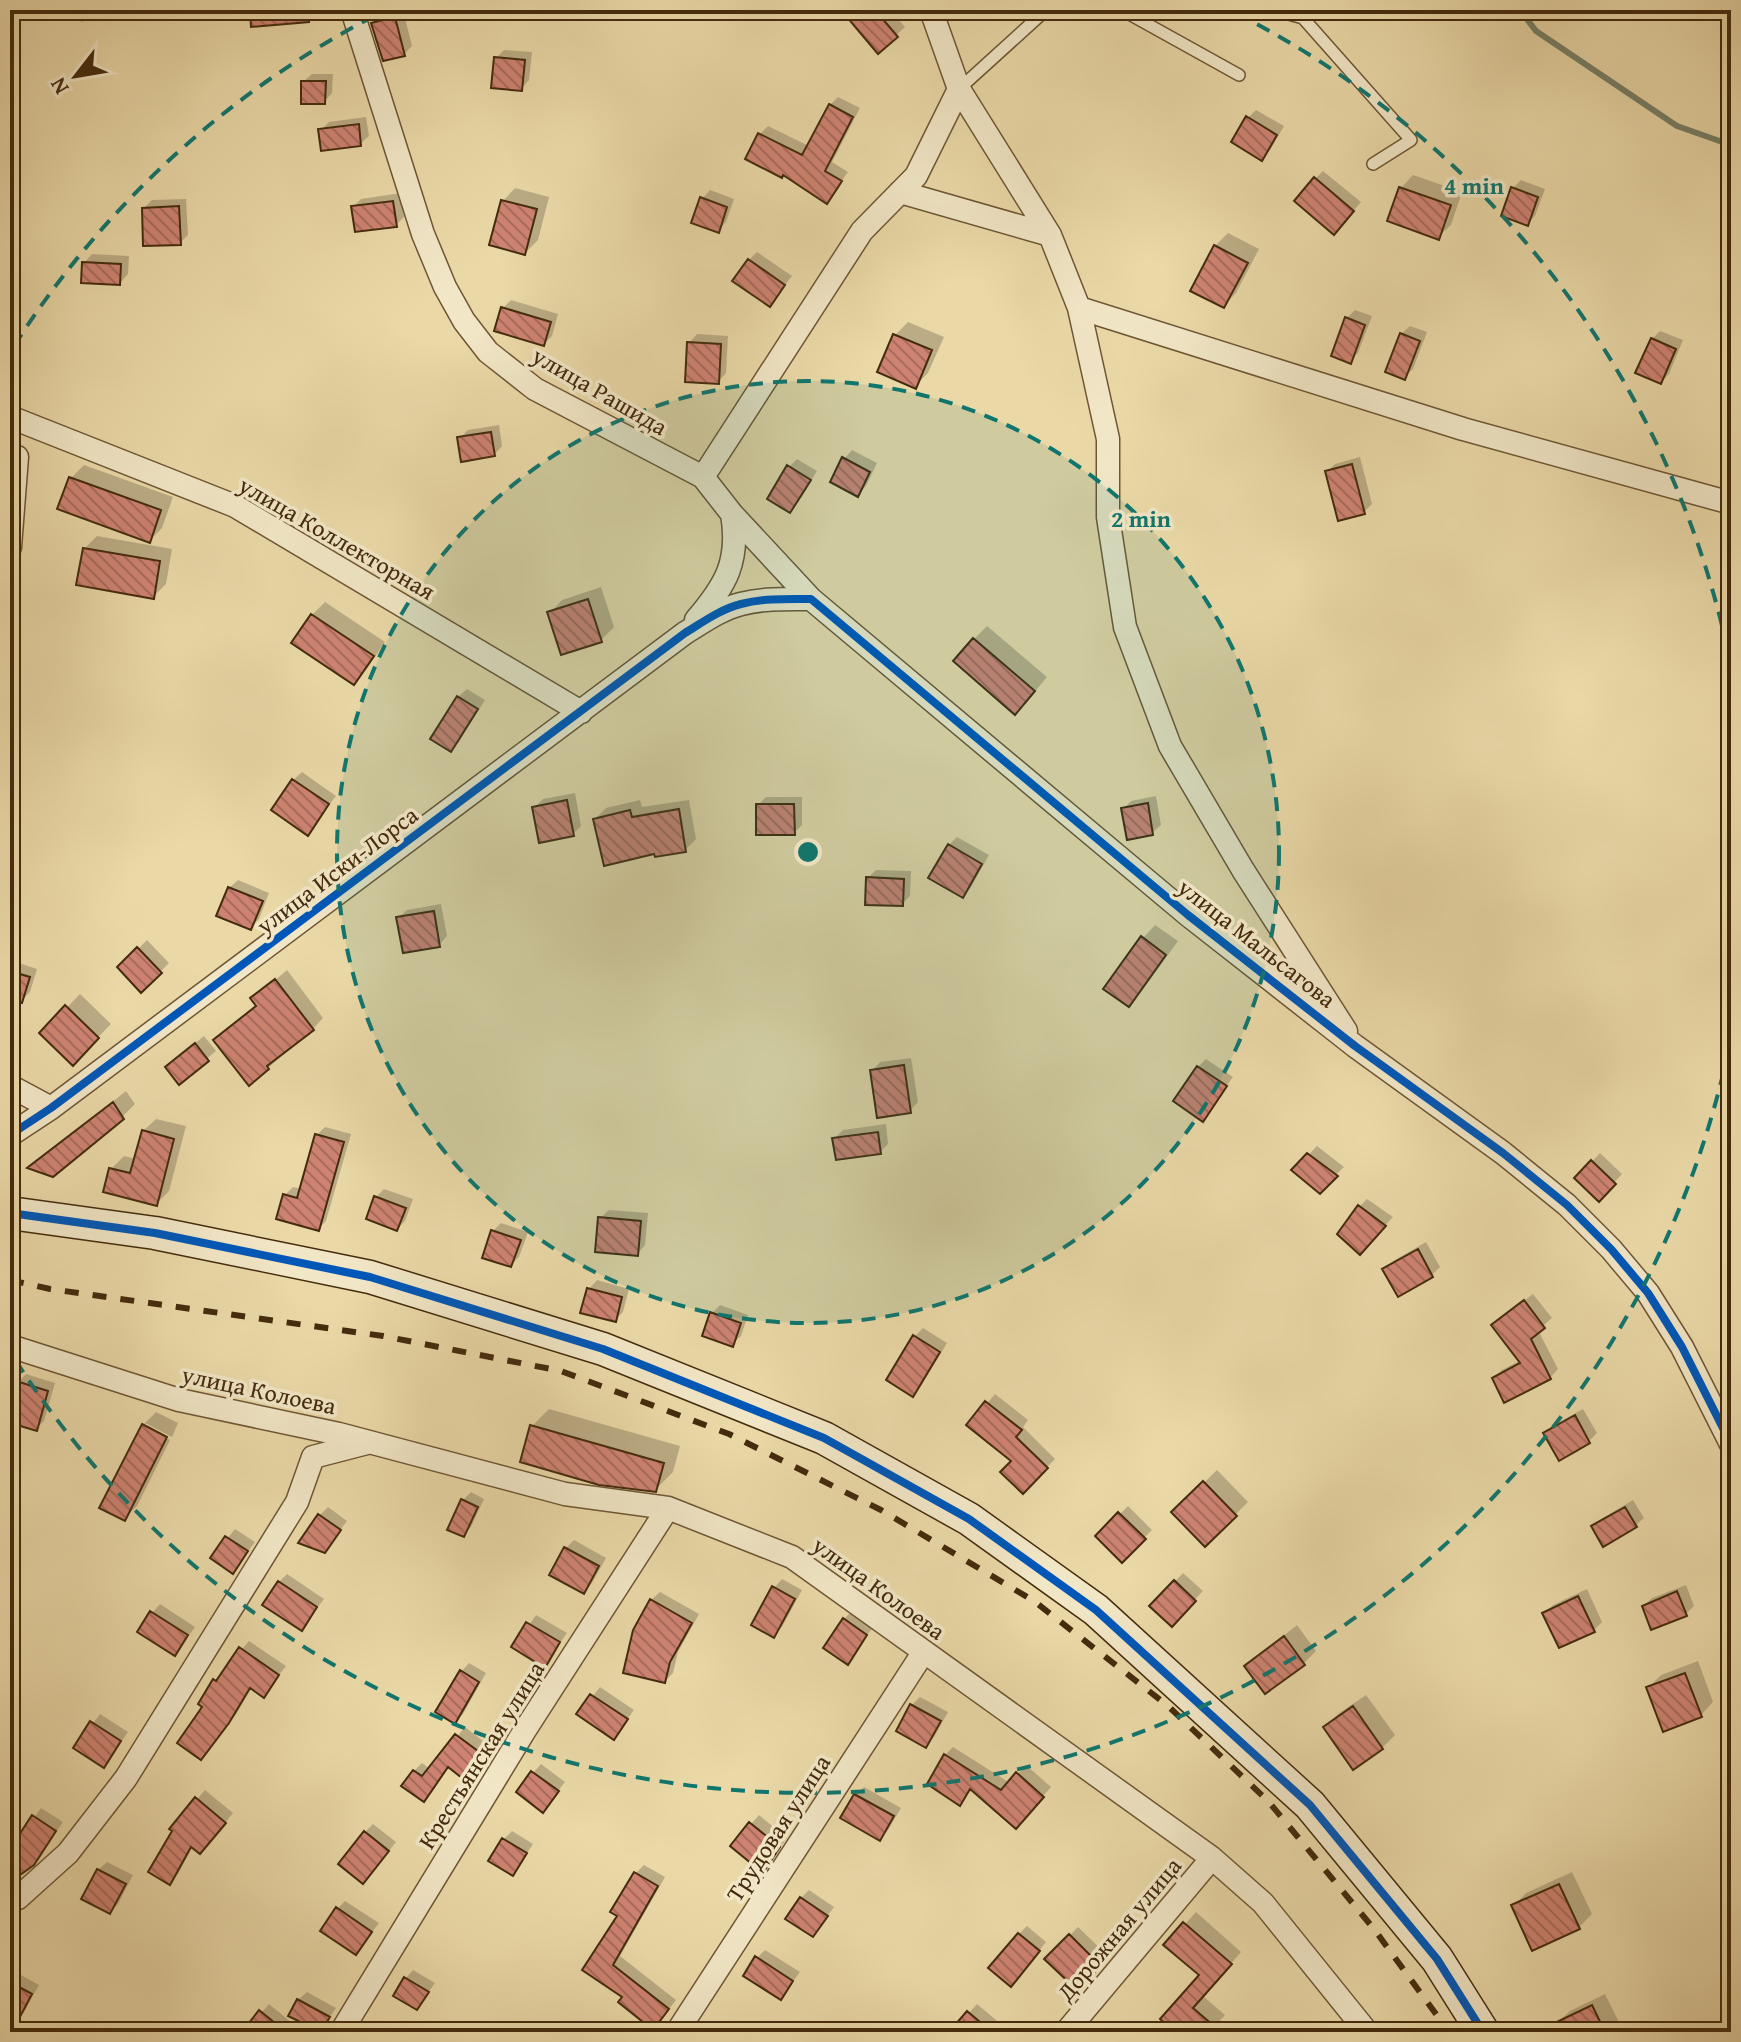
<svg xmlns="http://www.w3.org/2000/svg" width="1741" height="2042" viewBox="0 0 1741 2042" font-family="'Gentium Book Plus',serif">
	<defs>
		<pattern id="building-back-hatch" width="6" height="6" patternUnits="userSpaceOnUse" patternTransform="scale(2)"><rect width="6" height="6" fill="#ce8372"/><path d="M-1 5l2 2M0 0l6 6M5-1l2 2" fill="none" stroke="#a96b5c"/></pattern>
	</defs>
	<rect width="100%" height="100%" fill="#ead8a7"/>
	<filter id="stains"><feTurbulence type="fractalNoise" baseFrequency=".0025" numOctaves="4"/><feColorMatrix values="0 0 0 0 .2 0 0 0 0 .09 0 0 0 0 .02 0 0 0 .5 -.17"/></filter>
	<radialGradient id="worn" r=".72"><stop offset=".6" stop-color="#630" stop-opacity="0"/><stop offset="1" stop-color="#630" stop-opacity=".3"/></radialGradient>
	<path fill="#0003" d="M40,10H92L83,22Z
		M403,10L412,46L404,54L373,24L381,16Z
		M852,10H890L905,27L879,51Z
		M504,50L532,52L529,80L521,89L496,58Z
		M312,74H333L332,93L324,102L303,82Z
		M838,97L860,108L832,162L848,172L827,201L784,173L748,158L760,134L768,126L809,146L830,105Z
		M1256,110L1284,126L1270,150L1262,158L1248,118Z
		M366,117L369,136L360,144L321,130L329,122Z
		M1323,171L1361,202L1342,224L1315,179Z
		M1413,175L1462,192L1451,225L1438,237L1401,188Z
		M1521,180L1545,189L1535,216L1527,224L1513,188Z
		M515,188L549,197L538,240L525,253L503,201Z
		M710,190L734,199L726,222L718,230L702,199Z
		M401,193L404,217L396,225L353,207L361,199Z
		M186,199L188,235L180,243L144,208L152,200Z
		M1228,233L1259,249L1236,293L1224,306L1215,246Z
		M757,252L792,276L770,304L749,260Z
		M92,254L129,256L128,274L120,283L84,263Z
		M511,300L558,314L552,336L544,344L503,308Z
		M1355,310L1372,316L1358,353L1350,361L1347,318Z
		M908,322L944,337L928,373L915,386L895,335Z
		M1410,326L1427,332L1413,369L1404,377L1401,334Z
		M1660,331L1683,340L1669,374L1661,382L1652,339Z
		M697,334L728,336L726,373L718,382L689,343Z
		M499,425L502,446L494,455L460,438L468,430Z
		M852,450L877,463L866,486L858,494L844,459Z
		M1360,457L1372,504L1364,512L1327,472L1335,464Z
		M797,459L817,471L798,502L790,510L789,467Z
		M84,465L173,497L162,528L149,541L71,478Z
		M97,536L172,549L166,584L153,597L84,549Z
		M601,587L614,627L601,640L550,613L562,600Z
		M325,602L385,642L366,670L354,683L312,615Z
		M987,626L1047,677L1028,700L974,639Z
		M467,689L485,700L459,742L451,750L432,738L458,697Z
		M302,772L336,796L307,833L293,780Z
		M575,793L581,826L573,834L535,807L543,799Z
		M1156,796L1161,825L1152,833L1123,809L1131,801Z
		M766,797H802V825L794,833L758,805Z
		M640,800L642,807L689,800L696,839L685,850L595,819L606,808Z
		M957,837L989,855L971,887L963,895L949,845Z
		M876,870L911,871L910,896L902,904L868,878Z
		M238,880L269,893L259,919L251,927L229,888Z
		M441,904L447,936L439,945L398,918L407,910Z
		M1155,925L1178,941L1141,992L1128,1004L1143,938Z
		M147,940L169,963L142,990L120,967Z
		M10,960L37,969L30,992L22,1000L10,997Z
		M287,970L323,1018L313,1029L268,1068L215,1040L257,1004L253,999Z
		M80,994L111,1024L73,1063L42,1033Z
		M204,1036L216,1051L179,1082L176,1059Z
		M911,1058L918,1102L910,1111L872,1071L880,1062Z
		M1206,1059L1233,1077L1202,1119L1198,1067Z
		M126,1091L135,1104L122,1117L31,1167Z
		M156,1119L186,1126L169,1191L156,1204L111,1169L124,1156L136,1159L143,1131Z
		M886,1124L888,1144L880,1152L835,1138L843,1130Z
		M325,1127L351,1134L326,1221L318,1229L285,1195L293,1187L302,1189L317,1135Z
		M1317,1146L1344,1167L1319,1191L1294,1170Z
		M1600,1153L1622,1174L1599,1199L1577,1178Z
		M384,1189L413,1199L405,1221L397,1229L376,1197Z
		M1367,1199L1393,1217L1371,1241L1359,1207Z
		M609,1210L648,1213L645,1245L637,1254L600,1218Z
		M501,1223L528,1232L519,1257L511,1265L493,1231Z
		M1426,1242L1440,1267L1432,1275L1399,1294L1385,1269L1393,1261Z
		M597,1280L629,1289L623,1312L615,1320L589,1289Z
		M1533,1294L1552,1318L1538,1330L1558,1369L1550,1378H1494L1502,1370L1521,1360L1502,1317Z
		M720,1305L748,1315L741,1336L732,1344L712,1313Z
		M923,1328L947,1343L921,1386L913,1394L915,1336Z
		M26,1374L55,1383L44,1421L36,1429L10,1421V1410L18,1382Z
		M995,1394L1028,1420L1023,1427L1055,1459L1023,1492L1014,1460L969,1425Z
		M549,1409L680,1446L673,1472L655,1490L531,1427Z
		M1583,1409L1597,1433L1589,1441L1560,1458L1546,1434L1554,1425Z
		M156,1412L178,1423L172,1437L145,1423V1428L170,1440L137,1506L124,1519L143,1425Z
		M1217,1470L1248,1502L1205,1545L1174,1512Z
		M471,1492L484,1499L471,1527L463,1535L462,1501Z
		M1633,1500L1644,1518L1635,1526L1593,1527L1601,1519Z
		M1128,1506L1152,1530L1122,1560L1098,1536Z
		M328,1507L347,1521L324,1551L320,1515Z
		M235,1529L255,1542L233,1571L212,1557Z
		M574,1540L606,1558L592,1583L584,1592L566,1548Z
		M1183,1573L1203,1591L1172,1624L1152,1606Z
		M287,1574L324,1599L301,1629L279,1582Z
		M782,1579L802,1590L782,1627L773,1635L774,1588Z
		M1686,1585L1694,1606L1686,1614L1644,1606L1652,1598Z
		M1587,1589L1602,1622L1594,1630L1545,1613L1553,1605Z
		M660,1592L699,1614L678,1652L673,1673L665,1681L651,1600Z
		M160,1604L195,1627L175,1654L152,1613Z
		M852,1611L874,1626L847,1662L844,1619Z
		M536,1615L567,1633L544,1665L514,1647Z
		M1297,1625L1316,1651L1304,1663L1246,1666Z
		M249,1641L286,1666L263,1695L252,1687L237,1713L201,1757L205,1706L200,1704L215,1680Z
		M1698,1661L1713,1702L1701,1715L1648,1688L1661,1675Z
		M469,1663L486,1673L463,1714L455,1722L461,1672Z
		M600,1687L634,1710L614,1737L579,1714Z
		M1366,1695L1395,1735L1382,1748L1325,1727L1338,1714Z
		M920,1697L948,1712L934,1737L926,1745L898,1730L912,1705Z
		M100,1714L128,1732L104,1766L75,1748Z
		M465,1727L492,1748L475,1771L450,1766L424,1799L414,1771L422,1763L430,1769Z
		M953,1747L1010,1783L1026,1765L1051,1787L1024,1818L972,1788L960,1803L945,1755Z
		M1731,1763V1786L1725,1769Z
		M541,1764L565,1782L543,1810L533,1773Z
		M864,1787L901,1808L888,1830L880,1839L855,1795Z
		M205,1790L233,1813L208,1844L193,1846L178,1874L169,1882L174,1831L172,1829Z
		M41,1808L63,1822L42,1854L10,1879V1827L12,1826L20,1838Z
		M759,1815L787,1838L763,1870L733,1845Z
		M373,1824L396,1842L371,1873L365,1832Z
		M512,1831L533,1844L513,1874L503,1840Z
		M107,1862L133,1875L118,1904L110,1912L84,1898L98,1870Z
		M644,1865L665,1877L620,1956L676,2000L661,2019L584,1970L620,1915L613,1911L636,1873Z
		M1572,1872L1592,1914L1579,1927L1514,1906L1526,1893Z
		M809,1890L834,1907L813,1935L801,1898Z
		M345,1901L379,1923L356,1953L337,1909Z
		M1196,1912L1241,1952L1203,1996L1225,2015L1210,2032H1178L1202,1975L1166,1945Z
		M1027,1926L1046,1942L1019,1976V1934Z
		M1078,1927L1108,1956L1077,1988L1047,1959Z
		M765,1950L800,1972L781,1997L757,1958Z
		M10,1969L39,1985L24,2012L16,2020L10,2017Z
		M413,1970L435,1983L417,2008L405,1979Z
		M307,1992L336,2008L320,2031L298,2000Z
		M1605,1994L1624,2032H1561L1557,2023L1570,2011Z
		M269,2004L292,2023L285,2032H245Z
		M977,2004L1002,2025L997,2032H952Z"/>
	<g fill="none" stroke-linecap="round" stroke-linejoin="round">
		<path stroke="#768168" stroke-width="6" d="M1520,10L1536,31L1677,126L1731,145"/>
	</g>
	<path fill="url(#building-back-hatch)" stroke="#442b0d" stroke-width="2" d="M250,10H309V22L251,27Z
		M841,10H875L898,37L878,54Z
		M395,17L405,56L383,61L371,23Z
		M494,57L525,60L522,91L491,88Z
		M301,81H326L325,104H301Z
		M829,104L853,117L825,171L842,181L827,204L783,175L782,178L745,159L758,133L802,155Z
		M1246,116L1277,135L1262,161L1231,142Z
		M359,124L361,146L321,151L318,129Z
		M1314,177L1354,211L1334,235L1294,201Z
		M1399,187L1451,205L1439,240L1387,221Z
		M1511,187L1538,197L1528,226L1501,216Z
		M700,197L727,207L719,233L691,223Z
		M501,200L537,209L525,255L489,245Z
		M393,201L397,227L355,232L351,206Z
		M179,206L181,245L143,246L142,208Z
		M1214,245L1248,263L1224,308L1190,291Z
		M748,259L785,285L770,307L732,281Z
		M82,262L121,264L120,285L81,283Z
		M501,307L551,322L544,346L494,331Z
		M1345,317L1365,325L1351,364L1331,356Z
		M1400,333L1420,341L1405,380L1385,372Z
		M893,334L932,350L916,389L877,372Z
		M1651,338L1676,349L1661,384L1635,373Z
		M687,342L721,344L719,384L685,382Z
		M491,432L495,456L461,462L457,437Z
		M842,457L870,472L858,497L830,482Z
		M1352,464L1365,514L1338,521L1325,471Z
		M787,465L811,480L790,513L767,499Z
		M69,477L161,510L150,543L57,509Z
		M83,548L160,561L154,599L76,585Z
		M588,599L602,642L561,655L547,612Z
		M311,614L374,656L354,685L291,643Z
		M973,638L1035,691L1015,715L953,661Z
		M457,696L478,709L451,752L430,739Z
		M292,779L329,804L308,836L271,810Z
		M567,800L574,836L539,843L532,807Z
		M1148,803L1153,835L1127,840L1121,808Z
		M756,804H794L795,835H756Z
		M679,809L686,852L655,857L654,854L604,866L593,819L630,810L632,817Z
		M948,844L982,864L963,898L928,878Z
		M866,877L904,879L903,906L865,905Z
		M228,887L263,901L251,930L216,916Z
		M434,911L440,947L403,953L396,917Z
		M1141,936L1166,955L1129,1007L1103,989Z
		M137,947L162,973L141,993L117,967Z
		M10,971L30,977L22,1003L10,999Z
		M275,979L314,1030L267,1066L269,1069L249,1086L213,1040L256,1006L250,998Z
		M65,1005L99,1038L73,1066L39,1033Z
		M195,1043L209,1061L179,1085L165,1067Z
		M904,1065L911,1113L877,1118L870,1070Z
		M1197,1066L1227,1086L1203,1122L1173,1101Z
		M113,1102L124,1119L53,1177L27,1168Z
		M142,1130L174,1139L157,1206L103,1192L109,1168L130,1173Z
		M878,1132L881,1154L836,1160L832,1138Z
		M315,1134L344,1142L319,1231L276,1219L283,1194L297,1198Z
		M1307,1153L1338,1176L1320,1194L1291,1170Z
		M1591,1160L1616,1184L1599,1202L1574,1178Z
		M374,1196L406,1208L397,1231L366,1219Z
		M1358,1205L1386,1226L1360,1255L1337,1234Z
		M598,1217L641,1221L638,1256L595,1252Z
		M491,1230L521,1240L511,1267L482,1258Z
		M1418,1249L1433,1277L1398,1297L1382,1269Z
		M587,1288L622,1297L616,1322L580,1313Z
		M1524,1300L1545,1328L1531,1339L1551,1379L1504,1403L1492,1378L1520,1363L1491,1325Z
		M710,1312L741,1323L733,1347L702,1336Z
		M913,1335L940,1352L913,1397L886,1380Z
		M16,1381L48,1391L37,1431L10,1423V1403Z
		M985,1401L1022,1430L1016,1437L1048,1468L1023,1494L1000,1472L1011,1461L966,1425Z
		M1575,1415L1590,1443L1559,1461L1543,1433Z
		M142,1424L167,1437L125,1521L99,1508Z
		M530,1425L664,1463L656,1492L599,1485L520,1462Z
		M1203,1481L1237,1516L1205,1547L1171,1512Z
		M461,1499L478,1507L464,1537L447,1530Z
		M1625,1507L1637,1527L1603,1547L1591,1526Z
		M1118,1512L1146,1539L1122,1563L1095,1536Z
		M318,1514L341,1530L325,1553L298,1543Z
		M225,1536L248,1551L233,1574L210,1558Z
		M564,1547L599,1566L584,1594L549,1575Z
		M1174,1580L1196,1601L1172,1627L1149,1606Z
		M278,1581L317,1607L302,1631L262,1605Z
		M772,1586L795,1599L774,1638L751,1625Z
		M1677,1591L1687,1616L1651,1630L1642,1606Z
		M1578,1596L1595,1632L1559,1648L1542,1613Z
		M650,1599L692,1623L670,1662L665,1683L623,1673L633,1630Z
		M150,1611L188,1635L175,1656L137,1632Z
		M843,1618L867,1635L848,1665L823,1648Z
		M526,1622L560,1642L545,1668L511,1647Z
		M1284,1636L1305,1665L1265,1694L1244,1666Z
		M239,1647L279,1675L264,1698L250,1688L229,1723L201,1760L177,1743L202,1707L198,1704L213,1679L216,1681Z
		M460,1670L479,1682L455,1724L435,1712Z
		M1685,1673L1702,1717L1663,1732L1646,1687Z
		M590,1694L628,1719L614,1740L576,1714Z
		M910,1704L941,1721L926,1748L896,1731Z
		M1353,1706L1383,1749L1353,1770L1323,1727Z
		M90,1721L121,1741L104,1768L73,1748Z
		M455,1734L486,1757L467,1782L448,1767L424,1802L401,1786L413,1770L422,1776Z
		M944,1754L1001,1790L1016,1772L1044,1797L1016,1829L970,1789L960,1806L927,1784Z
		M531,1771L559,1791L543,1813L516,1792Z
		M854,1794L894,1816L880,1841L840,1818Z
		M195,1797L226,1823L200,1854L191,1847L170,1885L148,1872L172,1831L169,1829Z
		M32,1815L56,1831L34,1865L10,1882V1849Z
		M749,1822L780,1847L763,1873L730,1846Z
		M364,1831L389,1851L363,1884L338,1864Z
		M502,1838L527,1853L513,1876L488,1861Z
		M97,1869L126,1884L110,1914L81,1899Z
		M634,1872L658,1886L613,1965L669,2009L653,2030L618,2002L622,1997L582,1970L617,1916L610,1912Z
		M1559,1884L1580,1929L1532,1951L1511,1905Z
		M800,1897L828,1916L813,1937L785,1919Z
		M336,1907L372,1932L356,1955L320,1931Z
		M1183,1922L1232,1964L1193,2008L1221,2032H1175L1160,2019L1199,1975L1163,1945Z
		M1018,1933L1040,1951L1011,1987L988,1968Z
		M1069,1934L1101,1966L1077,1990L1044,1959Z
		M755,1956L793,1981L781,2000L743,1976Z
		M404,1977L429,1992L417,2010L393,1996Z
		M10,1982L32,1994L12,2032H10Z
		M297,1999L330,2017L321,2032L288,2016Z
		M1592,2005L1605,2032H1536Z
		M259,2010L286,2032H242Z
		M967,2011L992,2032H949Z"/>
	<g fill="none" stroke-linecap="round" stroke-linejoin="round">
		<g stroke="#6e5634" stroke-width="14">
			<path id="lane" d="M1122,10L1239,75
				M1274,10L1303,18L1411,140L1373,164
				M959,89L1046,10"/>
		</g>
		<g stroke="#6e5634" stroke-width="25">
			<path id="street" d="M352,10L423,234L445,287L464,321L488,352L535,389L703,477L732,514L811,599
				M931,10L959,89L1050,235L1079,308L1108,439V517L1125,627L1170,746L1243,870L1346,1031
				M900,192L1050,235
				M1079,308L1463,429L1731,503
				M10,417L235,506L581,712
				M703,477L862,231L916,176L959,89
				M10,547L17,457
				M696,620C726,585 740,561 732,514
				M10,1086L51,1108
				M10,1135L51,1108L685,633C703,622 721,609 741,604C764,598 788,599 811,599L1188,915L1355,1046L1503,1153L1567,1205L1611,1249L1648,1293L1682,1347L1731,1444
				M10,1346L179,1400L339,1434L565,1494L668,1508L792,1557L1212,1858L1263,1903L1367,2032
				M10,1901L18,1898L68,1853L126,1778L297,1502L313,1457L367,1443
				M341,2032L525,1730L668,1508
				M677,2032L923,1653
				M1066,2032L1212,1858"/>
		</g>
		<g stroke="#442b0d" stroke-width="35">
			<path id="secondary" d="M10,1213L155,1233L370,1277L603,1349L824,1438L969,1519L1096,1610L1310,1805L1437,1959L1483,2032"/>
		</g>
		<use href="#lane" stroke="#f1e6c6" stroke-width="11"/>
		<use href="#street" stroke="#f1e6c6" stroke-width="22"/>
		<use href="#secondary" stroke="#f1e6c6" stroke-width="32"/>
		<path stroke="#442b0d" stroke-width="6" stroke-dasharray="14 14" stroke-linecap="butt" d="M10,1280L50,1289L383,1336L561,1371L729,1434L881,1510L1034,1601L1168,1706L1268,1801L1374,1929L1449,2032"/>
		<g stroke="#f1e6c6" stroke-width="13">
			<path id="cycleway" d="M10,1135L51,1108L685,633C703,622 721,609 741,604C764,598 788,599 811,599L1188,915L1355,1046L1503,1153L1567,1205L1611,1249L1648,1293L1682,1347L1731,1444
				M10,1213L155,1233L370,1277L603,1349L824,1438L969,1519L1096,1610L1310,1805L1437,1959L1483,2032"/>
		</g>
		<use href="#cycleway" stroke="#0057b8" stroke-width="8"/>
	</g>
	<circle cx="808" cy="852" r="471" fill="#0f766e" fill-opacity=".12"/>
	<g fill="none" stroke="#0f766e" stroke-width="4" stroke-dasharray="14 10">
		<circle cx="808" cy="852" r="471"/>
		<path d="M1729 1048A942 942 0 0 1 14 1358M14 346A942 942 0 0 1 380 13M1236 13A942 942 0 0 1 1729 656"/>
	</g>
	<g text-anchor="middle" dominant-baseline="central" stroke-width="7" stroke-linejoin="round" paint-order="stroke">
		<g font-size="24" fill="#442b0d" stroke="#f1e6c6">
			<text transform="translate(600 391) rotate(30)">улица Рашида</text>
			<text transform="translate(337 538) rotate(30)">улица Коллекторная</text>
			<text transform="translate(337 870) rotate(-37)">улица Иски-Лорса</text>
			<text transform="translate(1257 943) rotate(38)">улица Мальсагова</text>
			<text transform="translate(259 1390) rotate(12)">улица Колоева</text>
			<text transform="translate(879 1588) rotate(36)">улица Колоева</text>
			<text transform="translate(481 1755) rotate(-58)">Крестьянская улица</text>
			<text transform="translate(778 1828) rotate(-57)">Трудовая улица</text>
			<text transform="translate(1119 1929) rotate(-50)">Дорожная улица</text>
		</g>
	</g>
	<circle cx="808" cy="852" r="12" fill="#0f766e" stroke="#f1e6c6" stroke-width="4"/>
	<g font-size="24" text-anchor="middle" font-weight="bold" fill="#0f766e" stroke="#f1e6c6" stroke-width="7" stroke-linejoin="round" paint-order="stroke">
		<text x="1474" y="194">4 min</text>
		<text x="1141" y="527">2 min</text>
	</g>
	<rect width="1741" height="2042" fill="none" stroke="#ead8a7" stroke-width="40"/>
	<rect x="12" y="12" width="1717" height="2018" fill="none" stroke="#442b0d" stroke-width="4"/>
	<rect x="20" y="20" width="1701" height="2002" fill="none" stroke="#442b0d" stroke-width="2"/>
	<g transform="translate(76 76) rotate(239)" stroke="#f1e6c6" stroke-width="6" paint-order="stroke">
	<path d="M0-6L14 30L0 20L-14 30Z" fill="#442b0d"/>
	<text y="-12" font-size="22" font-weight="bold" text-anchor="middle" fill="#442b0d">N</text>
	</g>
	<rect width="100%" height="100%" filter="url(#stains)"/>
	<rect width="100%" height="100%" fill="url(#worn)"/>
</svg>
